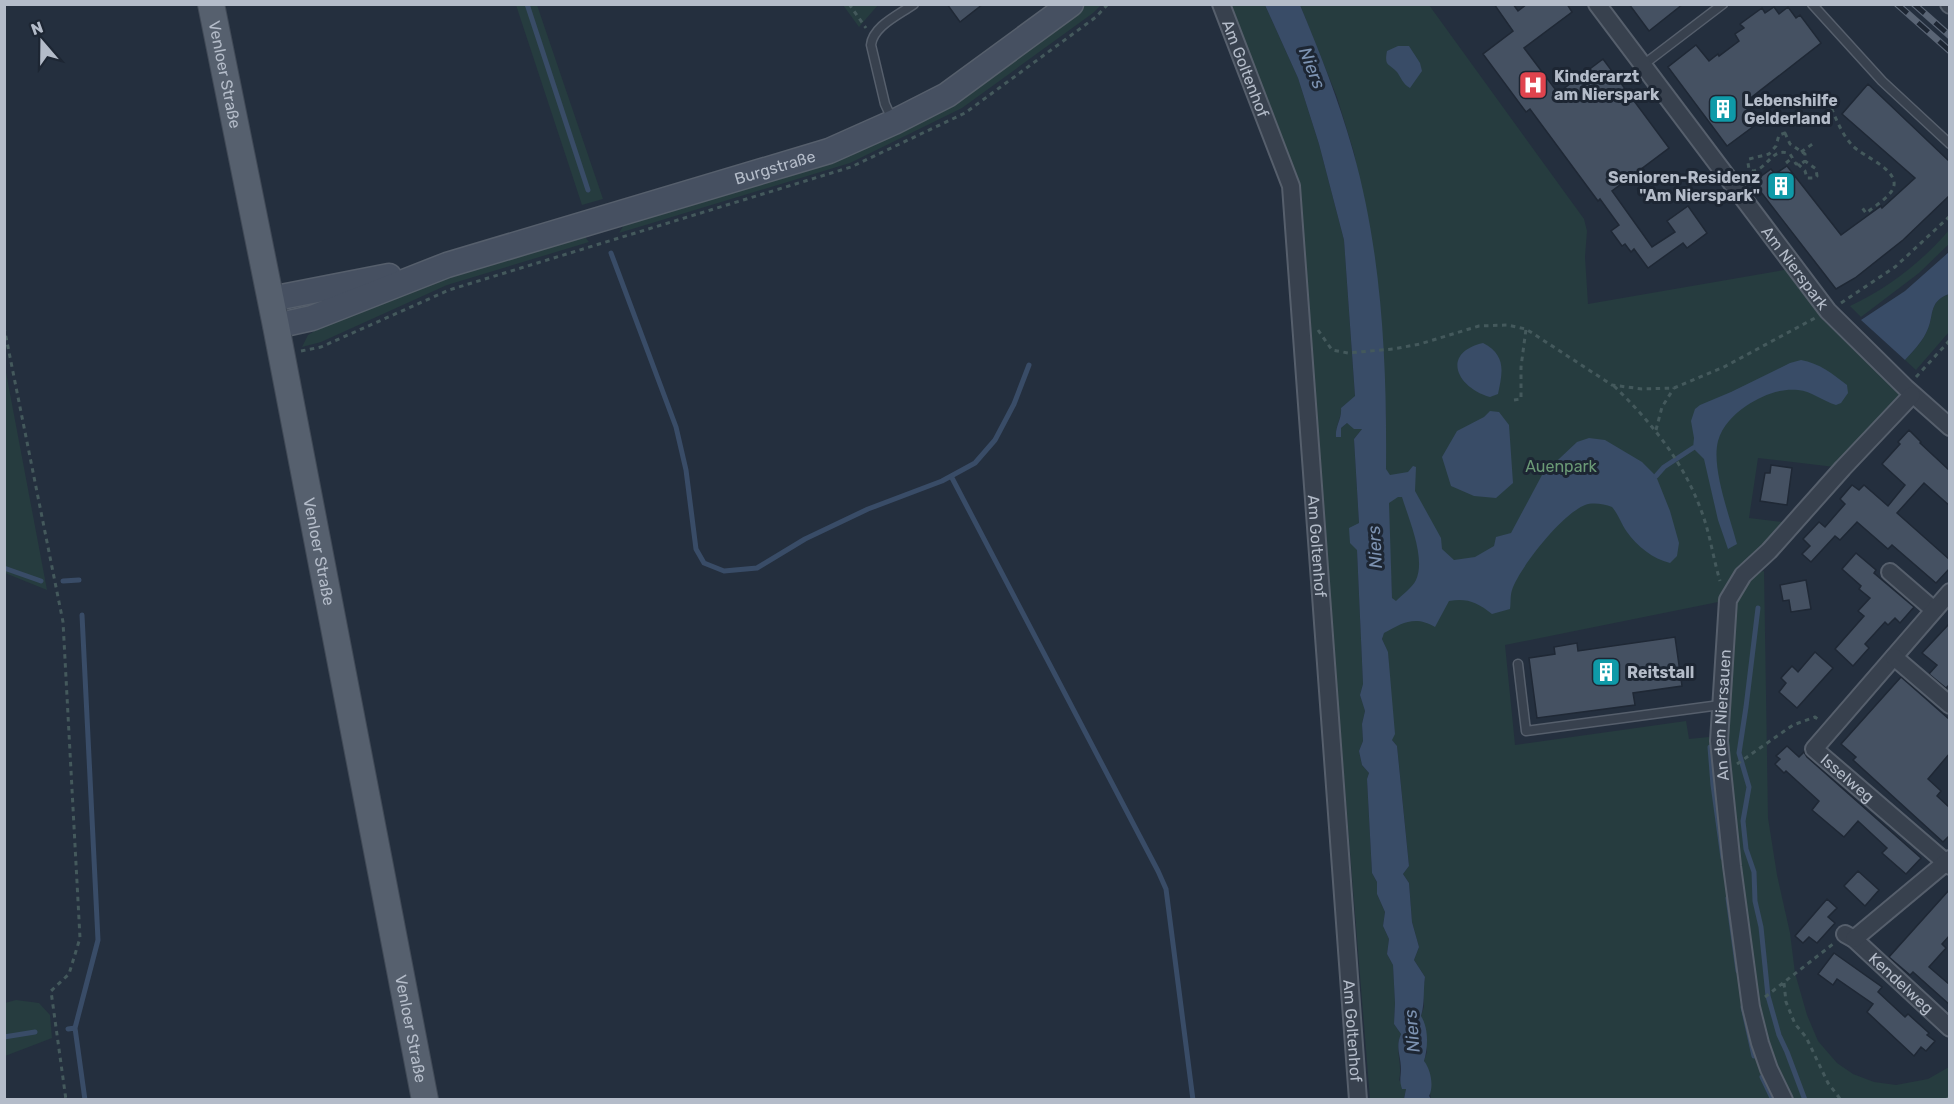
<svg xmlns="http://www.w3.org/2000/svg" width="1954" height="1104" viewBox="0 0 1954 1104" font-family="Rubik,sans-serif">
	<rect width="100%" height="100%" fill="#242f3e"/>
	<path fill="#263c3f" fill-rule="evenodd" d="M516,5H537L603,199L582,205Z
		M843,5H878L859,27Z
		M1085,5H1101L1093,13L962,108L850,163L619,233L624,225L631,220L847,156L953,103Z
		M1228,5H1265L1298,78L1319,144L1344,240L1355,397L1341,408C1342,419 1334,426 1337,437L1341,428L1347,423L1362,429L1354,439L1359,523L1357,550L1363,684L1360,695L1365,711L1362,724L1363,741L1359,751L1362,765L1369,773L1367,779L1372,873L1377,882V894L1385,912L1383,926L1389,939L1387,954L1393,965L1395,1003L1394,1024L1401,1034C1394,1049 1403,1064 1399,1080L1406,1089L1404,1099H1370L1296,183Z
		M1300,5H1429L1584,219L1587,231L1585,257L1588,304L1796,268L1912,395L1843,468L1758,458L1749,518L1800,524L1754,573L1764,571L1768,818L1777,875L1790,933L1795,973L1807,1015L1818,1041L1837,1063L1853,1074L1874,1082L1896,1085L1928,1079L1949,1067V1099H1431L1424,1061L1427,1052L1421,1016L1424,1007L1423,991L1425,977L1414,960L1419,947L1412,922L1409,883L1403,874L1409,866L1397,746L1392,740L1388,653L1382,639L1392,599L1386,469V421L1378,285L1354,153L1337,97ZM1728,600L1719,741L1726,885L1709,737L1689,739L1686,721L1515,745L1505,645Z
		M1949,230V244L1919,273L1861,317L1850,306C1887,289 1923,261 1949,230Z
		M574,237H585L589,242L447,285L321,342L302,347L308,335L323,326L447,274Z
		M1949,294V332L1916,370L1905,360C1913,351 1921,343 1926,333C1935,317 1927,302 1949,294Z
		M5,367L47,590L5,573Z
		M16,1000L39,1003L50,1015L52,1038L5,1056V1003Z"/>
	<path fill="#394c67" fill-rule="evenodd" d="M1265,5H1300C1320,53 1339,101 1353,151C1382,253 1387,363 1386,469L1390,475L1408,472L1413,466L1416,467L1415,491L1441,538L1442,549L1454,560L1475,557L1494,546L1496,537L1511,533L1542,475L1577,442L1589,438L1605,440L1642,462L1656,476L1670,511L1679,543L1677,556L1670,563C1653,559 1637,546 1627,532C1621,524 1619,515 1612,507C1604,504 1593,502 1585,505C1562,514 1520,567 1512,590C1510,596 1511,603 1510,609L1492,614C1477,602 1467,598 1449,601L1435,627C1415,615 1402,623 1384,633L1382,639L1388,652L1395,734L1392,740L1397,746L1409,866L1403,874L1409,883L1412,922L1419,947L1414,960L1425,977C1423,990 1425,1003 1421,1016C1429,1029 1428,1047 1424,1061C1431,1070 1434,1086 1429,1096L1431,1099H1404L1406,1089H1402C1399,1080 1401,1077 1401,1069C1401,1056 1395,1047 1401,1034L1394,1024L1395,1003L1393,965L1387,954L1389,939L1383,926L1385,912L1377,894V882L1372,873L1367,779L1369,773L1362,765L1359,751L1363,741L1362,724L1365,711L1360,695L1363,684L1357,550L1350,543L1349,528L1359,523L1354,439L1362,429H1354L1347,423L1341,428V437H1336C1335,426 1342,419 1341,408L1355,396L1344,240L1319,144L1298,78ZM1398,497H1402C1409,520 1426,558 1416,580C1412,588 1402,595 1396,601L1392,598L1389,503Z
		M1398,46H1409L1420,63L1422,71L1410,88C1402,83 1402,79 1397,72C1389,63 1384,67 1387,51Z
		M1949,252V294C1927,302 1935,317 1926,333C1921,343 1913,351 1905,360L1861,320L1905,291Z
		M1483,343C1506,355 1503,371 1498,394L1490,397C1456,387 1441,353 1483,343Z
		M1801,360C1819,363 1833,374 1847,385L1848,393L1841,403L1836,405C1822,401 1812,391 1798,390C1779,388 1761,396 1746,406C1734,414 1722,426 1718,441C1711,468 1730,517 1737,544L1728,549L1718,520L1704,459L1693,448L1694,438L1691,421L1695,409L1700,405L1731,392L1790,363Z
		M1490,411L1499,412L1509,425L1513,483L1496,498L1474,496L1451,486L1442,457L1457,431L1484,417Z"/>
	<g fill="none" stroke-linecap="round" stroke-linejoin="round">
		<path stroke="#394c67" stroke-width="5" d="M527,4L588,190
			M611,253L676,427L686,470L696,549L704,563L724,571L757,568L805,539L868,509L942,481L975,463L995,440L1014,404L1029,365
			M951,476L1158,871L1166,889L1193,1100
			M1656,476L1664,467L1693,448
			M4,568L41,581
			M63,581L79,580
			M1758,608L1746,707L1739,753L1749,787L1743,821L1746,849L1754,872L1755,901L1761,927L1768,996L1779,1035L1787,1052L1805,1100
			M1710,747L1713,785L1723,858
			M1728,898L1738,971
			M1743,1007L1754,1056
			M75,1028L85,1100
			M68,1029L75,1028L98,940L82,615
			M4,1037L35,1032
			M1762,1077L1773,1100"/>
	</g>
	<path fill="#455162" stroke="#1f2835" stroke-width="1.5" d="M947,4H983L960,22Z
		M1494,4H1513L1518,11L1527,4H1567L1572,12L1524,48L1558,93L1603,59L1669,148L1612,191L1652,247L1675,232L1667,221L1688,206L1707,233L1687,248L1683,243L1648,268L1634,249L1631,252L1625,244L1622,246L1611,231L1619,225L1600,199L1598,201L1530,109L1526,112L1483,54L1513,31Z
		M1629,4H1683L1649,31Z
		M1774,7L1779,14L1788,7L1796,18L1800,15L1821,43L1743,104L1758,123L1727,146L1668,67L1696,45L1709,61L1718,54L1719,56L1739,41L1735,34L1744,28L1740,24L1762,8L1765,13Z
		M1868,84L1950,162V195L1903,240L1855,278L1836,289L1757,187L1760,185L1756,180L1771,169L1775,174L1787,166L1841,235L1881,206L1882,208L1915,178L1842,114Z
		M1909,430L1921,442L1920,443L1950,471V506L1924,483L1897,513L1950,560V568L1936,583L1892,545L1888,549L1857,522L1840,540L1835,536L1811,562L1802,554L1810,546L1803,539L1819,522L1825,527L1845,504L1840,499L1852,485L1859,490L1864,485L1888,506L1905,485L1882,464L1900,444L1898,442Z
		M1771,465L1792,468L1787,505L1760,501L1765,473H1770Z
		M1856,553L1876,570L1874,573L1914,607L1900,623L1895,618L1888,625L1885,622L1865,644L1869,648L1853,666L1835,649L1864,616L1858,611L1870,598L1859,589L1861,586L1842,569Z
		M1806,580L1811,609L1791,612L1789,600L1783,601L1780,585Z
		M1950,623V684L1946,688L1929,674L1937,665L1922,653Z
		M1675,637L1682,686L1633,693L1635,705L1537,718L1529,658L1555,654L1554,647L1577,643L1578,651Z
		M1815,652L1833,668L1797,708L1779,692L1786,683L1781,678L1792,666L1798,672Z
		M1901,677L1950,720V753L1928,779L1941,791L1937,796L1950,808V835L1943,842L1853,760L1856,757L1841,744Z
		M1787,746L1799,757L1804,752L1807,757L1921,858L1906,874L1882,853L1887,848L1858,821L1844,837L1812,810L1819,801L1786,771L1784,773L1775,764L1780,759L1776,756Z
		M1858,871L1879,890L1865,906L1844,886Z
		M1950,889V935L1942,944L1946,948L1929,967L1950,985V1005L1913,972L1910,975L1889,957Z
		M1827,899L1837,908L1828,917L1835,923L1817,943L1809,937L1803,943L1795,936Z
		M1834,953L1882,987L1878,992L1905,1017L1908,1014L1929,1033L1927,1035L1935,1041L1926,1051L1921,1047L1914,1056L1867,1012L1873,1004L1837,979L1833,985L1818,974Z"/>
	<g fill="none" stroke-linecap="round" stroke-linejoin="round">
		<g stroke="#565f6c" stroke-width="11">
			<path id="lane" d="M1812,4L1882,81L1950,144
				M1643,65L1723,4
				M892,119L885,104L871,45C873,26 899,15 914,4
				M1518,664L1526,731L1720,705"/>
		</g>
		<g stroke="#565f6c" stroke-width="20">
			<g id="street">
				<path id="s1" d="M1221,4L1291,186L1358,1100"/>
				<path id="s2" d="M1597,4L1828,311L1906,388L1950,427"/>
				<path d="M1949,4L1950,5"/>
				<path d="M1890,572L1934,610"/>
				<path id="s3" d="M1950,592L1814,749L1950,866"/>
				<path d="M1894,657L1950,705"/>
				<path id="s4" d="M1845,934L1854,939L1950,1028"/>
				<path d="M1854,939L1950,859"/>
				<path id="s5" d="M1784,1100L1769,1069L1760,1043L1751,1007L1732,866L1719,741L1728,600L1743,575L1769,551L1843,468L1912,395"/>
			</g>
		</g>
		<g stroke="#565f6c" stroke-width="27">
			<g id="secondary">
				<path d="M271,299L389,276"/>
				<path id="s6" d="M276,326L312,318L447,265L829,151L894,122L947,95L1071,4"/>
			</g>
		</g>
		<g stroke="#414a57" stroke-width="28">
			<g id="primary">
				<path id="s7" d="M211,4L276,326L425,1100"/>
			</g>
		</g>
		<path stroke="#44595c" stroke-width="3" stroke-dasharray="4.5 4.5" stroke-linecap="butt" d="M849,4L866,28
			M1828,100C1835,116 1841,134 1853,146C1863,157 1906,172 1891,192C1885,200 1874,207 1866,213L1861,206
			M1785,133L1790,144L1805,154V161L1801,164H1796L1790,154C1772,146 1768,169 1753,171L1749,169L1748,163L1749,159L1769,154L1776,146L1779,135Z
			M1801,152L1814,143
			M1786,163L1793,157
			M1798,164L1805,171L1807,178H1814L1817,176L1816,169L1805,161
			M1841,303L1895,267L1950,216
			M4,327L63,622L80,938L69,974L51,991L66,1100
			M1318,330L1332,350L1348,353L1393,349L1420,344L1479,326L1507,325L1526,329L1612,385L1642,389L1674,388L1724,367L1815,318
			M301,351L321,347L449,290L851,167L965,113L1096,17L1108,4
			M1916,377L1950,340
			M1614,386C1651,422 1683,461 1701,510C1710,533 1713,558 1720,581
			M1514,400L1521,399V367L1526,329
			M1656,430L1662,407L1674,388
			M1737,764L1793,725L1815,717L1820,721
			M1784,983L1786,1002L1795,1024L1806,1037L1828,1083L1841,1100
			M1765,997L1833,944
			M1946,1100L1950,1097"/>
		<use href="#lane" stroke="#38414e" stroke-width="8"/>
		<use href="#street" stroke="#38414e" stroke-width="16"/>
		<use href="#secondary" stroke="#465061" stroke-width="24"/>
		<use href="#primary" stroke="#56606e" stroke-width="26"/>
		<g stroke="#5a6575" stroke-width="7">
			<path id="rail" d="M1897,4L1950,51
				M1914,4L1950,36"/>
		</g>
		<use href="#rail" stroke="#1d2633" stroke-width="4.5" stroke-dasharray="14" stroke-linecap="butt"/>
	</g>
	<defs>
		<g id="hospital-square" transform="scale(1.5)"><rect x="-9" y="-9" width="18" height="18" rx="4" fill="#e0444e" stroke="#1d2633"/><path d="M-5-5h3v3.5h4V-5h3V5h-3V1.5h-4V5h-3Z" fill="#fff"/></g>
		<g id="building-square" transform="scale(1.5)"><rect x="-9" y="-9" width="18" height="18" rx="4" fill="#0f9aa8" stroke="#1d2633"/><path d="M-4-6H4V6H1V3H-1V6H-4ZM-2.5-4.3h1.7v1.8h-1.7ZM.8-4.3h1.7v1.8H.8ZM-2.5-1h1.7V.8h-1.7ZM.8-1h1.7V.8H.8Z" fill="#fff"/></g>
	</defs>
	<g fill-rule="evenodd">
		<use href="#hospital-square" x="1533" y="85"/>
		<use href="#building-square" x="1723" y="109"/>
		<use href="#building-square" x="1781" y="186"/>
		<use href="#building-square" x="1606" y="672"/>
	</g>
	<g text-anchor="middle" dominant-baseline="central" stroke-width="6" stroke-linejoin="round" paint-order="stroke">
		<g font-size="16" fill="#b4bcc9" stroke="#1d2633">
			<text stroke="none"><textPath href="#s1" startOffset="69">Am Goltenhof</textPath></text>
			<text stroke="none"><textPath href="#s7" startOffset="72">Venloer Straße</textPath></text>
			<text stroke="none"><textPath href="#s6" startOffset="524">Burgstraße</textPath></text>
			<text stroke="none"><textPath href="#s2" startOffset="330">Am Nierspark</textPath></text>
			<text stroke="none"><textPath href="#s1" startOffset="556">Am Goltenhof</textPath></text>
			<text stroke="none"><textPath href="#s7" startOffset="558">Venloer Straße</textPath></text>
			<text stroke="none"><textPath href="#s5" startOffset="393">An den Niersauen</textPath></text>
			<text stroke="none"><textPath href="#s3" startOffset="252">Isselweg</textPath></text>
			<text stroke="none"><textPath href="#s4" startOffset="75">Kendelweg</textPath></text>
			<text stroke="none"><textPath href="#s7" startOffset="1044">Venloer Straße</textPath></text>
			<text stroke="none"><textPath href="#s1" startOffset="1042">Am Goltenhof</textPath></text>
		</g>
		<g font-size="16" font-weight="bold" fill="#b4bcc9" stroke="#1d2633" text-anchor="start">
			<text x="1554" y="76">Kinderarzt<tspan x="1554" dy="18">am Nierspark</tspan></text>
			<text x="1744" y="100">Lebenshilfe<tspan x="1744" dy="18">Gelderland</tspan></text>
			<text x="1760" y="177" text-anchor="end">Senioren-Residenz<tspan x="1760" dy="18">"Am Nierspark"</tspan></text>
			<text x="1627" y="672">Reitstall</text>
		</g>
		<g font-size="16" fill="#6b9a76" stroke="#1d2633">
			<text x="1561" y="466">Auenpark</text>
		</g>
		<g font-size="18" font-style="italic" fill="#7c92b1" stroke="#1d2633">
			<text transform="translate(1312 68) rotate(68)">Niers</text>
			<text transform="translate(1375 547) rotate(-93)">Niers</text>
			<text transform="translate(1412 1031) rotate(-95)">Niers</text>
		</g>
	</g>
	<rect width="1954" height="1104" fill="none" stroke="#b4bcc9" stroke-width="12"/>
	<g transform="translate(42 42) rotate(340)" stroke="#1d2633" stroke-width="4.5" paint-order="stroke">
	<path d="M0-4.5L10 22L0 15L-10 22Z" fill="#b4bcc9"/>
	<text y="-9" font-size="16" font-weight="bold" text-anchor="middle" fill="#b4bcc9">N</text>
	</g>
</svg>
